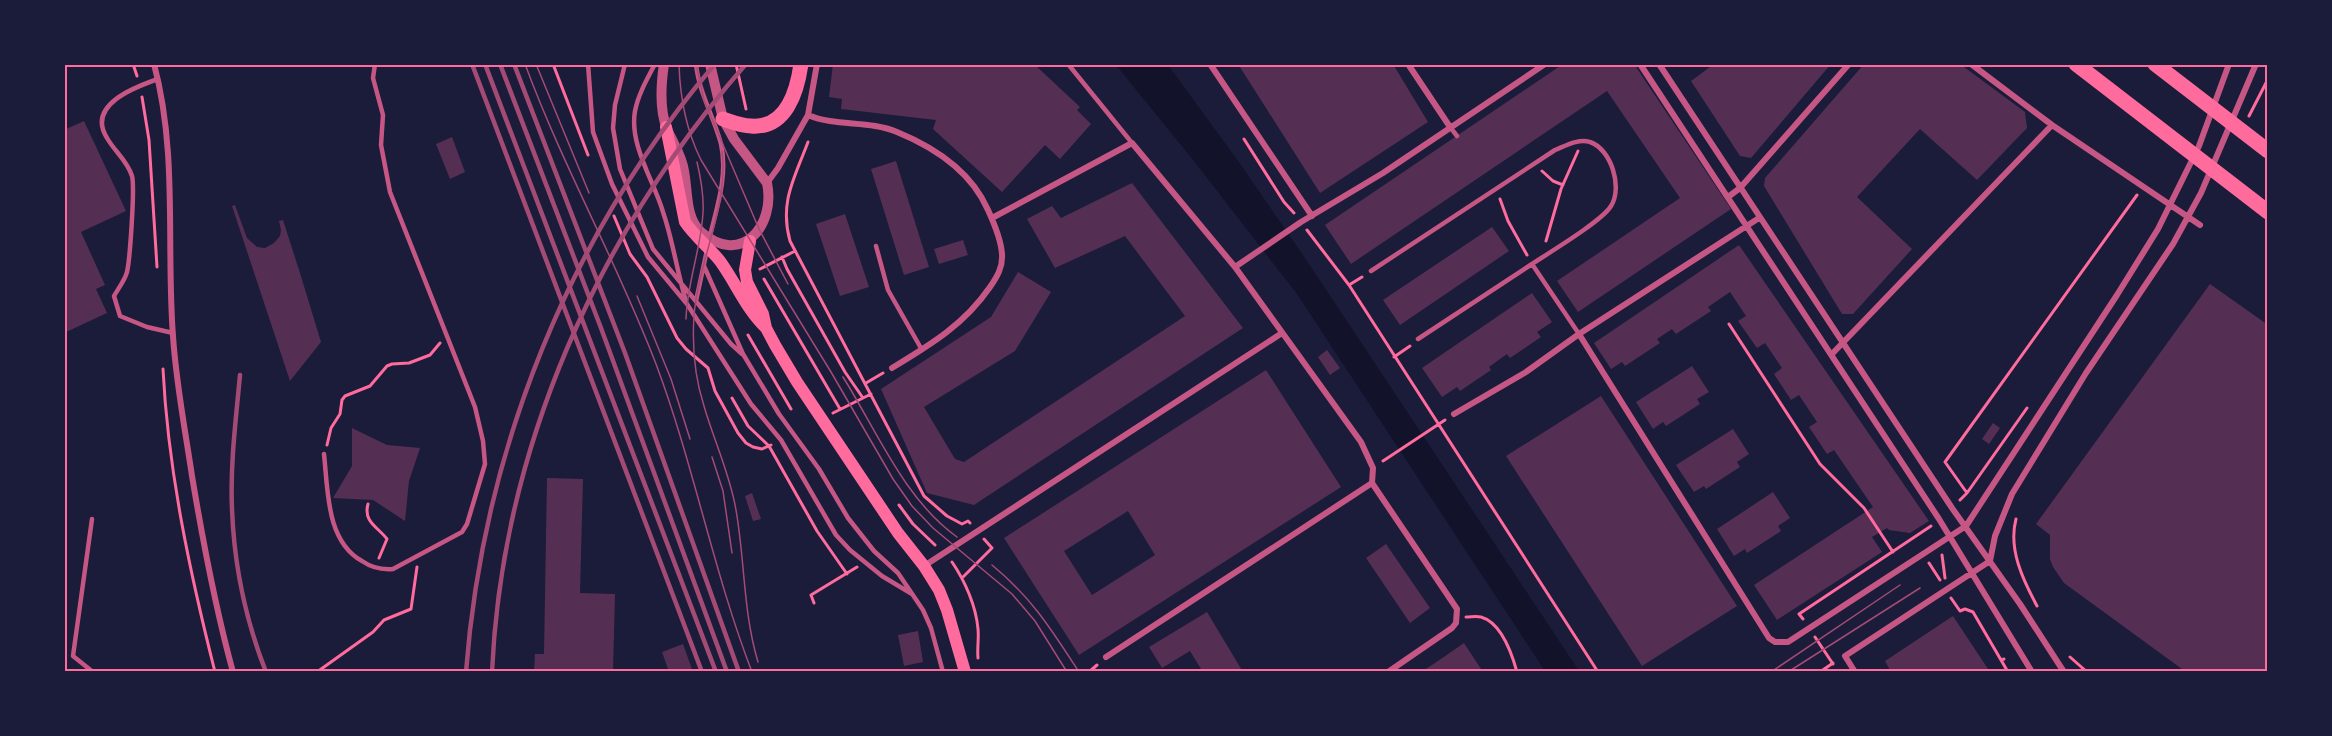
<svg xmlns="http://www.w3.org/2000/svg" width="2332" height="736" viewBox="0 0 2332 736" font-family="Montserrat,sans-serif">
	<rect width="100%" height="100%" fill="#1b1b3a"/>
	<path fill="#12122b" d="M1116,65H1168L1241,165L1309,264L1579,671H1545L1297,294L1194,161Z"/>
	<path fill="#542f53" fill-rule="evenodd" d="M833,64H1034L1080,107L1077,110L1091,124L1060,159L1045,145L1002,192L933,129L936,120L841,109L842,99L829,97Z
		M1238,64H1393L1428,122L1320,193Z
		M1563,64H1634L1731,209L1578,312L1557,281L1680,198L1607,91L1351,264L1325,225Z
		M1714,64H1831L1751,158L1740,156L1691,81Z
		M1864,64H1960L2025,112L2027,128L1977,180L1920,129L1857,197L1912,249L1853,314H1842L1764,186L1765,178Z
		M84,121L126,211L81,232L105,285L96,289L107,313L64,333V130Z
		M452,137L465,172L450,179L436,144Z
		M896,161L929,267L904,275L871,169Z
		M1132,183L1243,328L974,505L927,493L881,389L991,317L1018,272L1051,292L1015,351L924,407L955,459L964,462L1185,316L1125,236L1055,268L1027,219L1052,206L1061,218Z
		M235,205L247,238L257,247L265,248L274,243L280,236L281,230L279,221L283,220L300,273L321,342L290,381L232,206Z
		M845,214L869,287L840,296L816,224Z
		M1492,227L1509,251L1400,325L1383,300Z
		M963,240L968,255L939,264L934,249Z
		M1739,245L1929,521L1910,533L1889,530L1887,528L1872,537L1882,552L1777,620L1754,585L1873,507L1834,450L1827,454L1809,427L1817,422L1799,395L1791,400L1774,374L1782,368L1765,343L1757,348L1738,321L1746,316L1730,292L1708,307L1711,311L1676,334L1672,329L1657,339L1660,343L1625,366L1622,362L1611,369L1594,343Z
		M2210,284L2268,325V672H2186L2064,583L2053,567L2050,559V535L2036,524Z
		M1532,293L1552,322L1537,332L1541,337L1510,358L1507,354L1489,367L1491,370L1460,391L1457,387L1442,397L1422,368Z
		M1327,350L1340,368L1330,375L1318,357Z
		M1692,366L1709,392L1697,399L1700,404L1666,426L1663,422L1653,429L1636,402Z
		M1266,370L1341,487L1079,655L1004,538ZM1128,511L1155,555L1092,595L1064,551Z
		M1601,396L1737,606L1642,666L1506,456Z
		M1993,423L2000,428L1989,444L1982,439Z
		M352,428L387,445L420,448L409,481L405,521L373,500L333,498L352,466Z
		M1733,429L1749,454L1737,462L1740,467L1706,489L1704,486L1694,492L1676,465Z
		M547,478L583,479L580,593L615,594L613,672H534L535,654H544Z
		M1773,492L1790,518L1778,526L1781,531L1747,553L1745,549L1734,556L1717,529Z
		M752,493L761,519L753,521L745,496Z
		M1386,544L1430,608L1410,623L1366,558Z
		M1207,612L1243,672H1196L1201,669L1190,651L1162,668L1149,647Z
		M1953,616L1990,672H1891L1885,661Z
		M918,631L923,662L904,666L898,635Z
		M1464,643L1483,672H1421L1435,663Z
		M683,644L693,672H669L662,652Z"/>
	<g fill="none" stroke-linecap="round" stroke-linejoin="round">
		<path stroke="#ff6b9d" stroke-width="3" d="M133,64L137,76
			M553,64L588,155
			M736,64L746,109
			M142,97L149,140L157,267
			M2249,116L2268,79
			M1244,139L1284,202L1294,213
			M808,142C795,177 779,202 790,241L924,496L947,516L962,524L968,521L970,523
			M1542,171L1553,181L1563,185
			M1500,199L1508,221L1527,255
			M614,216L630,254L647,277L677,338L686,349L708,368L715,391L738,433L746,443L753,447L762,449L771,445
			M1307,230L1349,285L1598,672
			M1546,241L1561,189L1578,151
			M782,257L787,269L845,372L863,398
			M760,269L795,251
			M764,279L840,409
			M1349,285L1362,277
			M1729,324L1820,464L1864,508L1893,552
			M748,335L791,409
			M1394,357L1410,346
			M163,369C168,471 190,573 215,672
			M866,383L883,373
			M732,398L748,426L769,446L817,531L847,574
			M833,413L871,394
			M327,445L331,428L340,414L342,400L345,396L370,386L387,366L392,364L409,363L430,355L440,343
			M1383,461L1445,420
			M1967,493L1945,462L2137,195
			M1960,500L1967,493L2027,408
			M368,504C363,522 378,527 387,539L379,558
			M899,505L913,524L935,545
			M2016,519C2008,549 2023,580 2037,606
			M1942,555L1945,578
			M952,562C965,581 976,606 978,629C979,639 977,648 978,658
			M1929,563L1940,580
			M962,578L992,548L984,539
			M1951,598L1960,611L1965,609L1973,612L2001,660L2004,659
			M814,603L811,595L857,567
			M1466,617C1471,617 1476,616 1481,617C1502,623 1512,654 1517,672
			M1803,619L1799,614L1931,526
			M1815,637L1833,664
			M2070,657L2087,672
			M2001,660L2008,672
			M317,672L373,632L384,620L411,609L417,567
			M1089,672L1097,665
			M1820,672L1833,663"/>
		<path stroke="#c65784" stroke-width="4.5" d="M588,64L593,132L612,184L648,257L687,304L751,404L781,440L836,535L850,550L882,576L912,594
			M625,64L615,105L613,128L620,169L653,249L731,344L742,354
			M655,64C647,79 638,95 635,111C629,145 654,181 663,212C673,241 677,272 686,301
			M696,64C699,93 714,117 721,144C728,175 717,207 710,236
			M1068,64L1132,143
			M158,79C135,87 86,105 107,138C115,152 127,160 132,176C135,187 130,259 127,272C125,280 118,289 114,296L120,316L147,327L173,333
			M1450,127L1457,136
			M876,246L888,290L922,350
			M704,266L743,354L779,414L819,469L848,518L874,551L898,573L923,610L931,628L943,672
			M1371,271L1555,150C1565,146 1579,138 1590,142C1611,149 1623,187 1611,206C1602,221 1550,252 1532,264
			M696,301L707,250
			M1418,339L1532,264L1579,334
			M324,454C328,490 326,541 362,561C372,568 381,570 393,569L462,532L467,524L485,464L483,441L475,407L390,192L381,145L383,115L373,78L375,64
			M92,519L73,656L93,672"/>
		<path stroke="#c65784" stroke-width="6" d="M154,64C178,153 166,246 173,336C176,383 185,429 192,476C203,542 215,607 233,672
			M1210,64L1312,216
			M1408,64L1450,127
			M1640,64L1939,519L2032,672
			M1659,64L1952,508L2020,604L2064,672
			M1971,64L2052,125L2200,225
			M808,115C836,127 869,120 897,132C936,148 971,171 988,210C994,223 1001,240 1002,254C1003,267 997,277 990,287C964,325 930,345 892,368
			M767,183L778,168L808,115L817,64
			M1728,197L1740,188L1849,64
			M992,218L1132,143L1235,267L1361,442L1373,468L1372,483L1457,609L1456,623L1452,628L1388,672
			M1235,267L1301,222L1383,173L1545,64
			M1579,334L1769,638L1775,642H1788L1966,526L2117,295L2158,229L2199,146L2229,64
			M1832,354L2052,125
			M1454,414L1526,372L1579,334L1759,218
			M1990,561L1995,536L2012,494L2086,373L2173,244L2201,193L2256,64
			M924,566L1282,333
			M1106,657L1372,483
			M1855,672L1845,656L1990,561"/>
		<path stroke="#c65784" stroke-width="10" d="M664,64C661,84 659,109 667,129C673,143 682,156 684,171C688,191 685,218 701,232C741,267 776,226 767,183L734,139L723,119L710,64"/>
		<path stroke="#ff6b9d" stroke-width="12" d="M666,127L685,222C695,237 709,247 720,261C736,283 746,309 766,328
			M750,241L745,270L747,282L763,314L766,328L775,345L797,382L898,533L924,566L939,590L947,610L965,672"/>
		<path stroke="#ff6b9d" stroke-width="15" d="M2076,64L2268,212
			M2155,64L2268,151
			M723,119C732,122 741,126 751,126C786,129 797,92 801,64"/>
		<path stroke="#a44b75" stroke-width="1.5" d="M525,64C563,167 617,262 656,364C694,465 713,571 752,672
			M536,64L589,193
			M679,64C680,98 686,130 701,160L831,372L893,479L912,506L933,528L1012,594L1035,621L1067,672
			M696,64L704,100L759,229L788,284
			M722,151C729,205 698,262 694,316C692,346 695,378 704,406C714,441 730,474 736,510C745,561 743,612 758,662
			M637,296L671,379L690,439
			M686,319C687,283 701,249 703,213C704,196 701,179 697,162
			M843,377C877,431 904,499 957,537
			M712,457L723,491L732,553
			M992,565C1032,598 1051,629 1079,672
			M1771,672L1900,585
			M1788,672L1920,588"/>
		<path stroke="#a44b75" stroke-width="4.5" d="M472,64L702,672
			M485,64L716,672
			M500,64L601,328L727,672
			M514,64L625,353L739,672
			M240,375C236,419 230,464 232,509C234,564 246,621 266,672
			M466,672C483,449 570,234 715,64
			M492,672C502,448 599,232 746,64"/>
	</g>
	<rect width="2332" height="736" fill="none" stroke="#1b1b3a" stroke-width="132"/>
	<rect x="66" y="66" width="2200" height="604" fill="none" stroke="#ff6b9d" stroke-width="2"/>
</svg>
